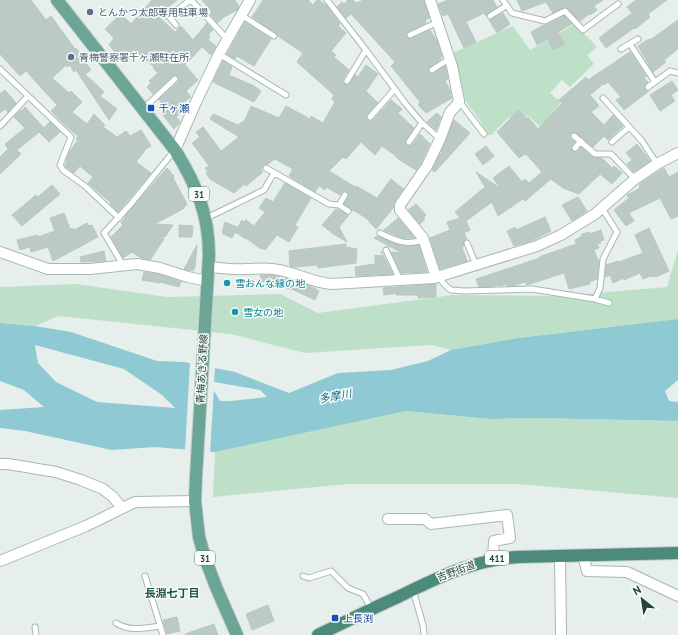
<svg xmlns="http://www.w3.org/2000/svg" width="678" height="635" viewBox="0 0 678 635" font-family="'PT Sans','Noto Sans JP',sans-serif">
	<rect width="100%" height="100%" fill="#e6efeb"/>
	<path fill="#bfe0c8" d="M575,24L597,47L587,55L594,64L570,87L562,80L550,93L561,102L540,127L528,115L517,125L509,117L491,135H488L481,122L464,99L458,70L453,53L513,26L530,50Z
		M678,250V319L518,338L451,350L431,345L305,353L231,334L59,316L35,326L0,323V287L76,284L167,297L280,294L318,313L453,295L561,296L667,287Z
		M406,411L490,419L535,418L678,421V498L517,484H348L213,497L215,452Z"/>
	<path fill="#8ec9d4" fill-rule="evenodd" d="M678,319V380L665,391L669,401L678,402V421L535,418L490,419L406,411L215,452L155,447L112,450L25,431L0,428V410L44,407L24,390L0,381V323L35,326L71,332L157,361L184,362L235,372L289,393L338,373L391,370L428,361L451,350L518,338ZM35,345L124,369L162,395L175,408L97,402L56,382L38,363ZM208,381L260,390L267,397L231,401H220Z"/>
	<path fill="#e6efeb" d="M190,362L215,366L214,384L212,383L214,387L210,453L185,451Z"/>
	<path fill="#bbcac4" stroke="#b8c9c2" d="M0,0H31L46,20L51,16L75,49L76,48L91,70L85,74L104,92L100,96L117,109L109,120L76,70L74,72L70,65L67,67L66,65L52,78L69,93L71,91L82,102L72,112L87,124L94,114L105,125L103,127L117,137L126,131L130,136L141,130L151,146L146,149L136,162L151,173L118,212L110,204L111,203L88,183L93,177L80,166L74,173L66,167L65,165L67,162L66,161L70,151L78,140L76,139L78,136L66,126L51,111L57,105L26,71L20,76L0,54Z
		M152,0H177L167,8L164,4L160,5L158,8L161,13L158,16L175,32L181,26L193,40L207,23L213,30L208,35L210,37L208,40L216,46L211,55L202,47L185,65L198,80L186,91L191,97L184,102H183L184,103L182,104L186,108L176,117L180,122L174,129L162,114L167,109L159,99L178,82V77L176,75L173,76L153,94L147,87L151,83L149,81L158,73L153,68L154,67L134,50L121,59L109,45L114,38L105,29L121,14L131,24Z
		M202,0H235L239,7L237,10L224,17L217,23L210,14L212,12Z
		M263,0H308L313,5L317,0H319L327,6L340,24L338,26L346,33L331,51L336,55L334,57L349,70L343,79L344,83L347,85L349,84L355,75L358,77L366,65L378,74L366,91L378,103L367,115V120L370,121L373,120L391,100L402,109L398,113L414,128L406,140V145L409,146L412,145L420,134L430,144L421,163L416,170L400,160L396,157V156L382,146L375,155L361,142L346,159L343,157L329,171L355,187L356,186L377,198L391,179L403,189L395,201L394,207L376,229L366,218L353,210L352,211L351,208L344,204L349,195L347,192L343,191L340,195L326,187L325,190L319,186L315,192L289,176L293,169L275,159L268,164L264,165L261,170L263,172L246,186L244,184L234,193L210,179L206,173L208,172L205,168L209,166L192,143L200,137L196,132L203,127L221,151L239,137L210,119L213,114L238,125L245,120L251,106L279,118L286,106L310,119L311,116L323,123L335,102L332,99L334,95L297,62L303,53L278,36L276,33L252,17Z
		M348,0H353L356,3L364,0H424L429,18L425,20L426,23L408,32L406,36L408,38L411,39L430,30L437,41L442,57H440L441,59L430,67L428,71L430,73L433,74L445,66L448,79L445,81L450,90L451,94L450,95L452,98L426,113L418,105L420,102L391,66L395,62L351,14L346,18L337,7L342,2L344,4Z
		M448,0H493L497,7L488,13L486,16L484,13L466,22L476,42L464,48L448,14L443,16L438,4Z
		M517,0H603L594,6L597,10L590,15L589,14L580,21L566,7L553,13L546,2L522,11Z
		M636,0H667L648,14L650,17L635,29L634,28L606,48L599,38L632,13L627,7Z
		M503,13L510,24L497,33L489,20L492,19Z
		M564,16L572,24L558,32L565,44L553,50L548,39L537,45L531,32L544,25H547Z
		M678,20V49L664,60L666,62L653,72L638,46L649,39L650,40Z
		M245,22L271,39L254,66L237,56L235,59L227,54Z
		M630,52L646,76L644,78L648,82L645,85L644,88L646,90L649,91L624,110L616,100L621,97L608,82L604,85L603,84L590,95L599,106L591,112L604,125L613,115L623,126L608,140L604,136L593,147L576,133L572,132L570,136L571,139L575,142L571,147L573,151L577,152L581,147L592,157L602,158L612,168L614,166L622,173L612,184L600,174L579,194L563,188L551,179L525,201L523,199L498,216L492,202L466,221L470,230L464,233L467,239L464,241V246L462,247L467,261L440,269L430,238L450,230L447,222L460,218L455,212L485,187L476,172L500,188L493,178L509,166L522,182L525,179L529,183L542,172L527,155H526L525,154L519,158L497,132L519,110L526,119L528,117L538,129L562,103L559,100L586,77L588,80Z
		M223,61L232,67L229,75L254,86L261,91L254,102L213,82Z
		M672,81L678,90L671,95L675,101L660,111L650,95Z
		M5,90L16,103L8,112L5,109L0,113V94Z
		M25,107L44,128L17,150L21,154L0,174V157L8,149L5,144L25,128L14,117L21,110L22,111Z
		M437,113L441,117L436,130L427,122Z
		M454,120L470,133L435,172L432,170L440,153L444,157L441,152Z
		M50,122L60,132L49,142L39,132Z
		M637,144L650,161L634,172L627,164L632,160L626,153Z
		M486,146L494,156L483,165L475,154Z
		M167,168L174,176L173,178L187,204L183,209L154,224L173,225L165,237L160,236L164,239L150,260L141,258L132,252L123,258L111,237L123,225L121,223L125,218L124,217Z
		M664,168L669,177L678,172V216L671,219L660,198L629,213L634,221L626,226L614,210L629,198L627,195L640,188L639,185L642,183V182Z
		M285,183L311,198L295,225L298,227L289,242L277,235L265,250L262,248L261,249L246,238V239L235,232L232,238L223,234V233L222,232L225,222L237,227L236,230L242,220L244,222L246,220L254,226L265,212L259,208L266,198L273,202Z
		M52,185L60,194L22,226L12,215L36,195L38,197Z
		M578,197L587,211L572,221L562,205Z
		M416,204L426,215L423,218L425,219L420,224L408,210Z
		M336,209L349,215L339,227L347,242L332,233L322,225Z
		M64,213L70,229L73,228L74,230L87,223L89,226L92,225L98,237L53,261L48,247L31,252L30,247L20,250L17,240L38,235V237L55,231L50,218Z
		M545,217L551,231L531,241L514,246L507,231L515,227L516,230Z
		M398,218L415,238H402L384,230Z
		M179,225L193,226L192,237H179Z
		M649,228L669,271L656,277L650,276L643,279L640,273L624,280V278L613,283L610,275L605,277L606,265L618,261L619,262L643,253L635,235Z
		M601,230L604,240L600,241L601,243L597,244L599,248L594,250L599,262L597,279L589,282L590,284L569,289L564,273L527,285L525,282L513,286H507L506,284L500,286L498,285L494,286L479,287L476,279L540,258L539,257L576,244L575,240L582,236V234L589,232L590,234Z
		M377,236L400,245L412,246L419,245L427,272L401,273L391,252L402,253L374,238Z
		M346,244V247L357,249L356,263L318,268L317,265L295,267L290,266L289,251Z
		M197,245L195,267L193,271L184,269Z
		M104,251L106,261L81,262L80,257Z
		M381,251L393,274L356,276L355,267L375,264V255L383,256Z
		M144,272L158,274L181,282L179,287L160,282V283L142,280Z
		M261,275H272L292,280L312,287L319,291L315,300L294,290L259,281Z
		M436,284V297L418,298V295H396V293L384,295L383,288Z
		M268,605L274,621L252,630L246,614Z
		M177,617L180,631L167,634L163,620Z
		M214,624L218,635H186L185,634Z"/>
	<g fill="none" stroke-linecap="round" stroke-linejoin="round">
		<g stroke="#a8b8b2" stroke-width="7">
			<path id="service" d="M191,0L227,39
				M327,0L366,50L405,103L422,123L440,139
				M503,0L512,13L545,21L565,11L583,30L618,4
				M162,8L176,25
				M241,15L274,36
				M490,16L506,6
				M169,17L190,0
				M410,35L438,22
				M630,44L655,82
				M621,49L638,39
				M219,54L286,95
				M0,69L71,137L60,165L63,170L85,186L119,218
				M432,70L449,59
				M347,81L366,50
				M648,87L670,71L678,73
				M603,98L642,141L657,164
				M459,101L484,134
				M143,109L175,79
				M370,117L395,89
				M0,126L28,96
				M574,136L595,154H611L635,179
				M409,142L422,123
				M612,142L629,127
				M575,148L581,141
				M266,168L329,204L339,205L348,211
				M339,205L345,195
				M206,218L217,213L264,190L274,173
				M380,233C394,240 408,247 424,239
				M467,243L476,265
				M386,250L400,280
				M123,265L104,233L130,205L174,151
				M438,277L447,287L451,290L464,291L532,289L595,299L609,303
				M595,299L600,288L603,259L617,232L602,208
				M145,576L163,635
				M303,576L309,578L331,571L348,588L363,594L371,608
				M413,590L423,625L424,635
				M116,623C130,632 144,628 160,626
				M35,627L36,635"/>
		</g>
		<g stroke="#a8b8b2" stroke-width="12">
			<path id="minor" d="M430,0L452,66L459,101L456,106L450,112L440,139L427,166L400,205V210L423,238L435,274L438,277
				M175,150L196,102L219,54L250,0
				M0,252L48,269H90L137,264L160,268L188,277L207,281
				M209,267C221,268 233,270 245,269C257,269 267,267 279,270C297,273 313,283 332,284L434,278L537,246L561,235L595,214L635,179L657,164L678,153
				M0,464H8L56,472L81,480L103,489L113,497L122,508
				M388,519H425L431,524L507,515L510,538L494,541L493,559
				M560,555L561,635
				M583,555L587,571L627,572L678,596
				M0,561L86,526L135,502L195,501"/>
		</g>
		<g stroke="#c2cac8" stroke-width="14">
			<path id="primary" d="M57,0L175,150C196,184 209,214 209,255L196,477L195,501L199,537L205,558L216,587L237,635"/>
		</g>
		<g stroke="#c2cac8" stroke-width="14">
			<path id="trunk" d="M318,635C345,622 371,609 398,597C439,577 472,560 518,557L678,553"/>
		</g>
		<use href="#service" stroke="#fff" stroke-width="5"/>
		<use href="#minor" stroke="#fff" stroke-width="10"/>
		<use href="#primary" stroke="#6aa596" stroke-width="12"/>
		<use href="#trunk" stroke="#4c8a7c" stroke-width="12"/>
	</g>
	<g fill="#5c6f8a" stroke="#f7fbf9" stroke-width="1.5">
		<circle cx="90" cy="12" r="4"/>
		<circle cx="71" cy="57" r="4"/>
	</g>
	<g fill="#1a4fb4" stroke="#f7fbf9" stroke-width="1.5">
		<rect x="147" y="104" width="8" height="8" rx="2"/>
		<rect x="331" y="614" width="8" height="8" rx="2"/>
	</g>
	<g fill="#0f9aa8" stroke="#f7fbf9" stroke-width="1.5">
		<circle cx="227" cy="283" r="4"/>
		<circle cx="235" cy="312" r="4"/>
	</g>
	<g text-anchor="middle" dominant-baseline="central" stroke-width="3" stroke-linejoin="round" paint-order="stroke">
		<g fill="#f7fbf9" stroke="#637a73" stroke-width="1">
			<rect x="189" y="187" width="20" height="14" rx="3"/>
			<rect x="195" y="551" width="20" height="14" rx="3"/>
			<rect x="485" y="551" width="24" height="14" rx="3"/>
		</g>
		<g font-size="9" font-weight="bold" fill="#24423a">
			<text x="199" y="194">31</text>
			<text x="205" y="558">31</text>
			<text x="497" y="558">411</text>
		</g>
		<g font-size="10" fill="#4e5e75" stroke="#f7fbf9" text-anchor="start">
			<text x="98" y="12">とんかつ太郎専用駐車場</text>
			<text x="79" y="57">青梅警察署千ヶ瀬駐在所</text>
		</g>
		<g font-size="10" fill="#164399" stroke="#f7fbf9" text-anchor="start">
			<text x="159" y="108">千ヶ瀬</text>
			<text x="343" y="618">上長渕</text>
		</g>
		<g font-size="10" fill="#0d838f" stroke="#f7fbf9" text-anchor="start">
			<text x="235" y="283">雪おんな縁の地</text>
			<text x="243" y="312">雪女の地</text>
		</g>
		<g font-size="10" fill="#24423a" stroke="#f7fbf9">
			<text transform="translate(202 369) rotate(-87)">青梅あきる野線</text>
			<text transform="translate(456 571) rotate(-20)">吉野街道</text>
		</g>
		<g font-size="11" font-style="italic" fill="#1c6f80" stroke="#f7fbf9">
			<text transform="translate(335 396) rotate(-11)">多摩川</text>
		</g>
		<g font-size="11" font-weight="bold" fill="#1f5548" stroke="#f7fbf9">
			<text x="172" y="593">長淵七丁目</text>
		</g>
	</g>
	<g transform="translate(642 599) rotate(330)" stroke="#f7fbf9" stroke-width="3" paint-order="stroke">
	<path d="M0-3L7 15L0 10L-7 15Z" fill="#24423a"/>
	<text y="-6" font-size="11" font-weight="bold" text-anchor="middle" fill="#24423a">N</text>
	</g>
</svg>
